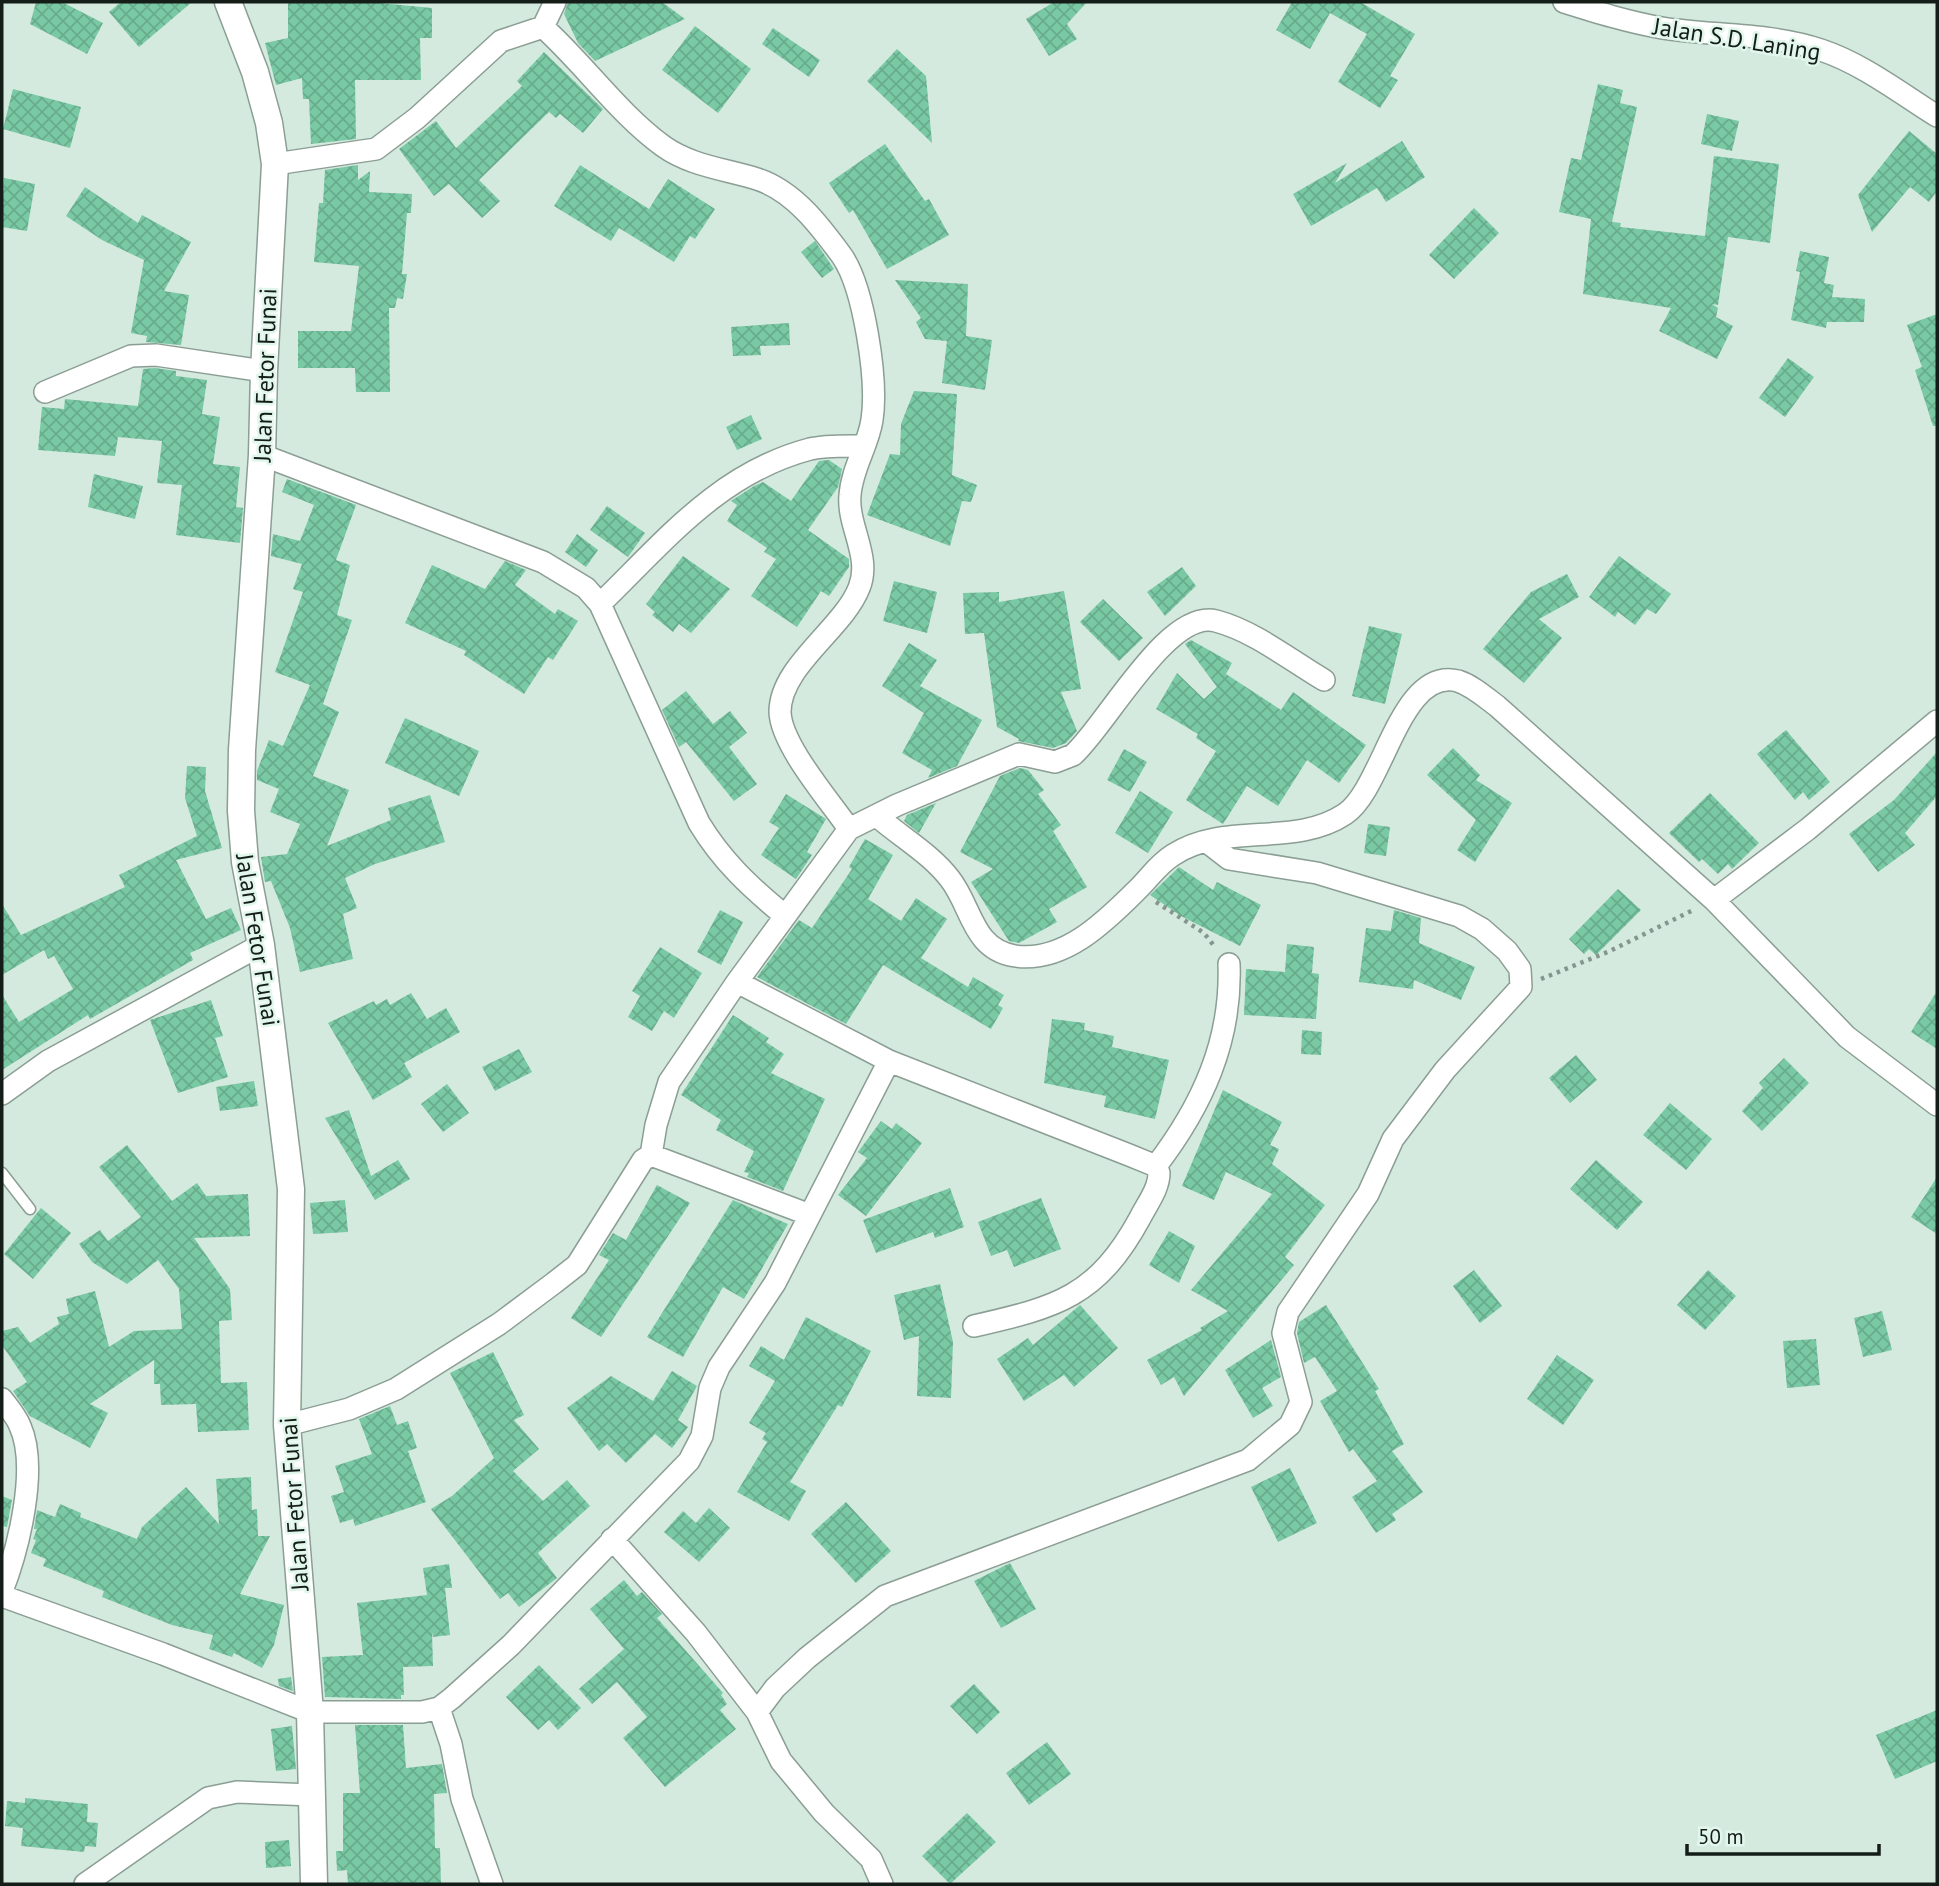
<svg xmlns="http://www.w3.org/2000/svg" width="1939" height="1886" viewBox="0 0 1939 1886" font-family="'PT Sans',sans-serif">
	<defs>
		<pattern id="building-cross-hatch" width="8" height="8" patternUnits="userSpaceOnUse" patternTransform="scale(1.75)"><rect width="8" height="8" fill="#79c9a4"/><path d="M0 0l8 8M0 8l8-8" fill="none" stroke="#68ac8d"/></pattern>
	</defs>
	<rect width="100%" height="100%" fill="#d5eadf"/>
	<path fill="url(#building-cross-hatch)" d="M36,2H62L103,23L87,54L30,24Z
		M121,2H192L139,47L109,12Z
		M288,2H369L432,8V38H420L421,80H355L356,139L311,144L309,99H303L302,78L276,85L265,43L288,38Z
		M568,2H662L685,19L595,61L578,43L564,14Z
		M1054,2H1087L1067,24L1077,39L1049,56L1026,19Z
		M1292,2H1360L1415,34L1390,76L1398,80L1380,108L1338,82L1367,34L1330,13L1310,49L1276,30Z
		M695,26L751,69L718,113L662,70Z
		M773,28L820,60L809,77L762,44Z
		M897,49L926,76L932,143L867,81Z
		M544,52L603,109L583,133L560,114L556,118L549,112L479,180L500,201L482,218L449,184L434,196L399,149L436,121L456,148L522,86L517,81Z
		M1598,84L1623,90L1620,103L1637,107L1612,222L1621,223L1620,227L1705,236L1714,156L1779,164L1770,243L1728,237L1718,305L1712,304L1718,308L1716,317L1733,326L1717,359L1659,331L1671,308L1583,294L1591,219L1559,212L1571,158L1581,160Z
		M13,89L81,107L70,148L3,129Z
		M1707,114L1739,121L1732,151L1701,144Z
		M1909,131L1937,154V191L1929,202L1910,187L1872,232L1858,195Z
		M1402,141L1425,177L1386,202L1377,188L1311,226L1293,194L1347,163L1335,183Z
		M885,144L925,201L929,199L949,235L887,269L853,210L849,213L829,183Z
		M358,165V180L370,171L369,192L412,194L411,213H407L402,274H407L403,299L397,298L395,308H389L390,392H356L355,368H298V331H351L359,266L314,262L319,203H323L325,170Z
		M580,165L649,209L668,179L715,209L695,239L690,236L674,262L619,228L611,241L554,206Z
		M4,178L35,184L27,231L2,227Z
		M85,187L138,223L142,215L191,242L164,291L189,295L181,345L146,342L147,336L131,333L144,260L102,240L66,216Z
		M1474,208L1499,233L1454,279L1429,255Z
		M815,241L834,269L822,278L801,252Z
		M1800,251L1829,257L1824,283L1834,285L1832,297L1865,299L1864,322H1827L1826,328L1791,320L1800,272L1796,271Z
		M895,280L968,284L966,336L992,340L985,390L942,383L947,341L925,339L916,322L921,318Z
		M1937,314V426H1933L1915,370L1922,367L1907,325Z
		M789,323L790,345L760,346L761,355L733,356L731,327Z
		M1788,358L1814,377L1785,417L1759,398Z
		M155,368L176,371V376L207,380L202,414L220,417L213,464L240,467L236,507L243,508L240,543L176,535L182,485L157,483L162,441L118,437L115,456L38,450L42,407L64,409L65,399L138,406L143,369Z
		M914,391L957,394L952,475L977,485L971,502L962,501L950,546L867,515L890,454L900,455L901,424Z
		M751,415L762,439L737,450L726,427Z
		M829,460L842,469L838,487L808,530L849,559V567L829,596L821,591L797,627L751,596L776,559L764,552L767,548L727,521L737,505L731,501L754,486L763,482L791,501L819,461Z
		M94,474L143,486L135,519L88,507Z
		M287,479L356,505L336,560L350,565L337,615L352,620L323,704L339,712L313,776L349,790L327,846L391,820L388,808L430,795L445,842L375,864L345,878L357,908L343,914L353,959L300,972L290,928L271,881L265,882L261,857L287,854L300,824L270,812L279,789L257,780V771L269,740L283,746L310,685L275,672L303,592L293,589L302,564L271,556L273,534L300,541L314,505L282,492Z
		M607,506L645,533L628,557L590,530Z
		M577,534L598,550L586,567L565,552Z
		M683,556L730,589L691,633L679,624L673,632L652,615L655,612L646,604Z
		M1619,556L1671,594L1656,614L1647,609L1635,625L1618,612L1615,617L1589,597Z
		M505,561L526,570L515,585L555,614L558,609L578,621L553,660L548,657L524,694L464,655L466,651L405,623L432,565L485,589Z
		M1182,567L1196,586L1165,616L1147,592Z
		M1567,574L1579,597L1539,619L1562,638L1524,683L1483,649L1531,592Z
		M894,581L937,592L927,633L883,621Z
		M1064,591L1081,689L1061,692L1077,731L1066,743L1053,748L1018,741L1019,739L997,727L984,633L965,634L963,593L999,592V602Z
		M1103,599L1143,638L1119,661L1080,622Z
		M1369,626L1402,634L1385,704L1352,696Z
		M1191,640L1232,663L1226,674L1281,710L1293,692L1366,745L1339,783L1307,760L1278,806L1247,786L1223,824L1186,800L1216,751L1196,738L1198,734L1156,709L1177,673L1204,699L1217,687L1185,644Z
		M909,643L937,660L920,686L982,720L957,766L928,778L932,770L902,753L924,713L882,686Z
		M686,691L713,724L730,711L747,733L729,747L757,784L734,801L686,742L679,747L662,710Z
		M405,718L479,751L459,796L385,763Z
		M1786,730L1830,782L1809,800L1803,792L1795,800L1757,754Z
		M1453,748L1480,775L1476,780L1512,803L1475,862L1457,850L1476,820L1427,775Z
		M1124,749L1147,762L1130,792L1107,780Z
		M1937,752V796L1905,833L1915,845L1878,872L1849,834L1894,800Z
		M187,766L206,767L205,791L222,848L176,860L206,919L231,908L241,930L190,953L193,960L90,1019L88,1015L2,1070V995L19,1022L73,989L54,956L48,959L44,950L2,975V904L21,935L125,887L119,875L197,836L185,798Z
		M1020,768L1028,770L1044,790L1038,794L1061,825L1053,831L1087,887L1049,909L1057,922L1019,943L1009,941L971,882L993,869L960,852L1000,776Z
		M1140,791L1173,812L1148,853L1115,833Z
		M1710,793L1759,843L1732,869L1728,864L1718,874L1702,859L1699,862L1669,833Z
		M786,794L826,819L807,852L812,855L796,879L761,855L779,828L769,822Z
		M936,803L919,833L904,821L907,815Z
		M1368,824L1390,827L1386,856L1364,853Z
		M865,839L893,855L868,899L901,921L916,898L947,919L921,958L968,987L973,977L1004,995L998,1005L1003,1008L991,1029L883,965L846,1024L757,977L799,920L812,928L852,869L849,867Z
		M1179,867L1213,890L1217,882L1261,905L1240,946L1181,916L1150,895Z
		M1618,889L1641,910L1596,955L1589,949L1584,954L1569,939Z
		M720,910L743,922L721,965L697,952Z
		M1394,910L1421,918L1419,943L1475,967L1461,1000L1414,980L1413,989L1359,982L1366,928L1391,931Z
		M1287,944L1314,947L1312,973L1319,974L1316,1019L1244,1015L1246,969L1285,972Z
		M660,947L702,973L674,1018L664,1011L652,1031L628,1017L640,996L632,991Z
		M1937,991V1049L1911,1032Z
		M411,993L427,1019L446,1008L460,1032L404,1063L412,1077L373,1100L328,1023L374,1001L376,1005L387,999L390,1005Z
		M211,1000L223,1036L215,1038L228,1077L178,1093L150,1020Z
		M733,1015L769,1038L766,1042L784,1054L771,1073L825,1099L783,1191L747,1177L749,1173L744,1172L754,1151L716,1130L721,1120L681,1095Z
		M1052,1019L1085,1023L1084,1030L1114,1036L1112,1047L1169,1060L1155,1119L1104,1107L1106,1096L1044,1083Z
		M1302,1030L1322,1032L1321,1055L1301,1054Z
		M519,1049L532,1072L495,1091L482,1067Z
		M1576,1055L1597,1080L1570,1103L1549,1078Z
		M1784,1058L1809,1083L1762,1131L1742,1111L1763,1088L1759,1083Z
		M254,1081L258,1106L220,1111L216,1087Z
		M447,1084L469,1113L443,1132L421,1104Z
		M1223,1090L1282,1122L1270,1145L1279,1149L1272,1164L1325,1205L1285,1257L1294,1265L1184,1396L1174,1377L1161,1385L1147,1360L1202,1330L1200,1328L1228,1311L1191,1290L1272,1194L1226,1172L1214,1200L1182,1186Z
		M1670,1103L1712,1139L1686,1170L1643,1135Z
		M349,1110L371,1176L398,1160L410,1179L375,1200L325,1118Z
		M881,1121L892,1129L896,1123L922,1143L866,1216L838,1195L867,1158L858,1152Z
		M127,1145L172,1201L197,1183L206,1196L248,1194L250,1236L194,1238L230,1289L232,1320L219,1321L221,1383L247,1382L249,1430L198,1432L196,1404L161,1405L160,1384H154V1360L90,1404L108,1413L90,1448L30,1416L13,1391L27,1382L2,1345V1331L18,1327L30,1343L59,1324L57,1317L69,1314L66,1299L95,1291L109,1347L134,1331L182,1329L179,1289L158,1260L127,1284L92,1262L79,1244L100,1230L108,1241L141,1217L99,1167Z
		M1596,1160L1643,1202L1617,1230L1570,1189Z
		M1937,1177V1234L1911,1217Z
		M657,1185L690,1203L601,1337L571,1318L609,1260L599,1255L613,1233L626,1240Z
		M950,1188L964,1227L935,1238L933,1232L876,1253L863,1220Z
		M1041,1198L1061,1249L1014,1267L1007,1250L991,1256L978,1222Z
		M345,1200L348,1232L313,1234L310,1203Z
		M733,1200L788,1224L744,1299L723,1287L683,1357L647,1337Z
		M41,1208L71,1233L33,1279L4,1254Z
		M1169,1231L1195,1246L1179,1283L1149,1265Z
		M1474,1270L1502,1306L1480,1323L1453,1286Z
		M1708,1270L1736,1296L1705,1330L1677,1305Z
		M940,1284L953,1342L951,1398L917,1396L919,1336L904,1340L894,1295Z
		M1080,1305L1118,1348L1074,1387L1064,1375L1024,1401L997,1359L1028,1338L1033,1345Z
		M1326,1305L1379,1389L1375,1391L1404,1444L1392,1451L1423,1492L1392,1514L1396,1520L1376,1533L1352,1497L1377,1481L1353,1449L1349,1452L1320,1401L1337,1391L1315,1357L1304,1363L1297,1333L1299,1322Z
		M1882,1311L1892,1350L1863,1357L1854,1318Z
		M806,1317L871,1351L842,1407L838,1405L790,1482L806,1491L789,1521L737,1492L767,1442L762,1439L766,1433L749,1423L775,1381L749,1366L761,1346L784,1360Z
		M1816,1339L1820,1385L1787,1388L1783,1341Z
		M1271,1340L1281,1377L1262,1388L1273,1406L1253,1418L1225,1370Z
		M493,1352L524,1415L514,1420L539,1449L513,1471L543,1501L567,1480L590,1506L538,1553L557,1578L519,1607L508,1593L500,1599L431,1509L452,1496L494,1458L450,1373Z
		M1557,1355L1594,1380L1563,1425L1527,1399Z
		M672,1371L697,1386L678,1420L688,1427L672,1448L655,1434L626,1463L607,1444L599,1451L567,1408L611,1376L653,1401Z
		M390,1406L397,1425L408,1421L417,1448L408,1451L426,1502L355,1526L353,1519L340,1523L331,1496L344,1492L335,1466L372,1454L359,1419Z
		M1290,1468L1317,1523L1278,1542L1251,1487Z
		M251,1477L252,1510L257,1509L258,1536H270L240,1594L284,1605L274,1645L262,1668L234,1653L232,1657L209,1649L213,1635L172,1625L102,1597L104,1591L43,1566L46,1559L31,1553L36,1540L33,1539L37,1529H34L37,1510L55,1517L60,1504L81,1513L80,1517L137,1539L142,1527L186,1487L219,1524L216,1479Z
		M2,1496L12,1500L7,1527L2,1526Z
		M846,1502L891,1551L856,1583L811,1534Z
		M709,1508L730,1528L699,1562L664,1532L683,1511L696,1523Z
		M1010,1563L1036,1609L1001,1628L974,1581Z
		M449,1564L452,1588H445L450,1635L433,1637L432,1632L433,1666L403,1667L404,1695H401V1699L325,1697L322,1657L363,1655L357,1603L427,1595L423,1568Z
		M624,1580L637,1596L642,1592L662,1614L657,1618L723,1693L721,1695L727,1704L720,1710L736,1729L665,1787L623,1738L647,1717L617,1682L592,1704L579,1689L624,1649L590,1609Z
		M539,1665L581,1708L558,1730L549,1720L538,1730L506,1697Z
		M291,1677L293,1691L279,1686L278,1679Z
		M974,1684L1000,1712L977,1734L950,1706Z
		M1937,1710V1761L1895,1779L1876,1735Z
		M355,1725H403L406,1768L442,1764L447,1793L434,1794L435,1848H440L441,1884H348L347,1870L337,1871L336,1851H343V1793H360Z
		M292,1726L296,1769L276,1771L271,1729Z
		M1047,1742L1071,1774L1029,1805L1006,1773Z
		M25,1798L88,1804L87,1822L98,1823L96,1847L85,1846L84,1852L21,1846L23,1828L5,1826L7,1801L25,1803Z
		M967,1813L996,1842L950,1884L922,1856Z
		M289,1840L291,1866L266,1868L265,1842Z"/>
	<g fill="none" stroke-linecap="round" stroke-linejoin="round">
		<g stroke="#8b9e94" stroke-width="13">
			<path id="service" d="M2,1173L30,1209"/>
		</g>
		<g stroke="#8b9e94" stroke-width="24">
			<path id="minor" d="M1564,2C1596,12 1628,22 1662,28C1714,36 1771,33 1821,50C1863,64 1900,93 1937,116
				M543,27L555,2
				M275,164L376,149L417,118L501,41L543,27C584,64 618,113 663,146C691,166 725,169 757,179C794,191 820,226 842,256C864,288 878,380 872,420C868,446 852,468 850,495C847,526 872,557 859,588C843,629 780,666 780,712C781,745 830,801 849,829
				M45,392L131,356L156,355L264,371
				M262,455L543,562L586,588L600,604L699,823C722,861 750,887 784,915
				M600,604C665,541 719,473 810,449C827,445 847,446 864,446
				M878,817C901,837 931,854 950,879C972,907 972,949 1015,956C1063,963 1104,923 1136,891C1149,879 1157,865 1173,855C1225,821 1294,848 1345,814C1384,788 1400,666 1458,681C1473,686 1485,697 1497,706L1714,900L1847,1037L1937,1105
				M1714,900L1808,829L1937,721
				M889,1061L737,982L849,829L897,805L1019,754L1055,762L1073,755C1106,726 1168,608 1216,621C1254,631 1290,660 1324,680
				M2,1094L48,1061L261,945
				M651,1155L656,1125L669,1082L737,982
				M1156,1166C1202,1106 1232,1041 1229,964
				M2,1399C8,1407 16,1416 20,1426C39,1468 18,1550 2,1591
				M287,1425L349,1409L396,1389L499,1324L554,1283L577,1265L643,1160L651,1155L810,1215
				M612,1539L696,1633L757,1712L781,1761L824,1813L871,1859L882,1884
				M2,1596L163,1654L310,1712H422L439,1708L452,1698L511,1645L689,1461L702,1436L710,1388L719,1367L775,1283L889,1061L1129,1155L1156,1166L1159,1173C1159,1189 1147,1204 1140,1218C1097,1297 1057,1307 974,1326
				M439,1708L451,1744L462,1799L492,1884
				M757,1712L775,1688L807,1658L885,1596L1248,1460L1290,1425L1301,1402L1283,1333L1288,1312L1368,1194L1393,1139L1445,1070L1521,987L1520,969L1507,951L1482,929L1459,916L1317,873L1229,859L1207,842
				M85,1884L208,1798L237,1792L312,1795"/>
		</g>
		<g stroke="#8b9e94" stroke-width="29">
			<path id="tertiary" d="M228,2L255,72L269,123L275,164L264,371L262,455L242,750L241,811L245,862L261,945L291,1189L287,1425L310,1712L314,1884"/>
		</g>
		<path stroke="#86968e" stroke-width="4.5" stroke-dasharray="3.5 5" stroke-linecap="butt" d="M1156,902L1204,933L1215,947
			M1541,979L1610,951L1693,910"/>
		<use href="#service" stroke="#fff" stroke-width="10"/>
		<use href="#minor" stroke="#fff" stroke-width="21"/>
		<use href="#tertiary" stroke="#fff" stroke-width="26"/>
	</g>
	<g text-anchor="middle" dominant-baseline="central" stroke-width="5" stroke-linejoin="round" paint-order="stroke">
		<g font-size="24" fill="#151d19" stroke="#e2f7ec">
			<text transform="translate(1737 39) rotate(9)">Jalan S.D. Laning</text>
			<text transform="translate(265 375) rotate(-88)">Jalan Fetor Funai</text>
			<text transform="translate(258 940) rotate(81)">Jalan Fetor Funai</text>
			<text transform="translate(294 1504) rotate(-94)">Jalan Fetor Funai</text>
		</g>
	</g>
	<rect width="1939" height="1886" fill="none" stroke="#151d19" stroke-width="7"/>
	<path d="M1687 1844v10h192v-10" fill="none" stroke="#151d19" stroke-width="3.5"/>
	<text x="1698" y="1844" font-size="21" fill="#151d19" stroke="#e2f7ec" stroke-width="5" paint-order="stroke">50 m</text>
</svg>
